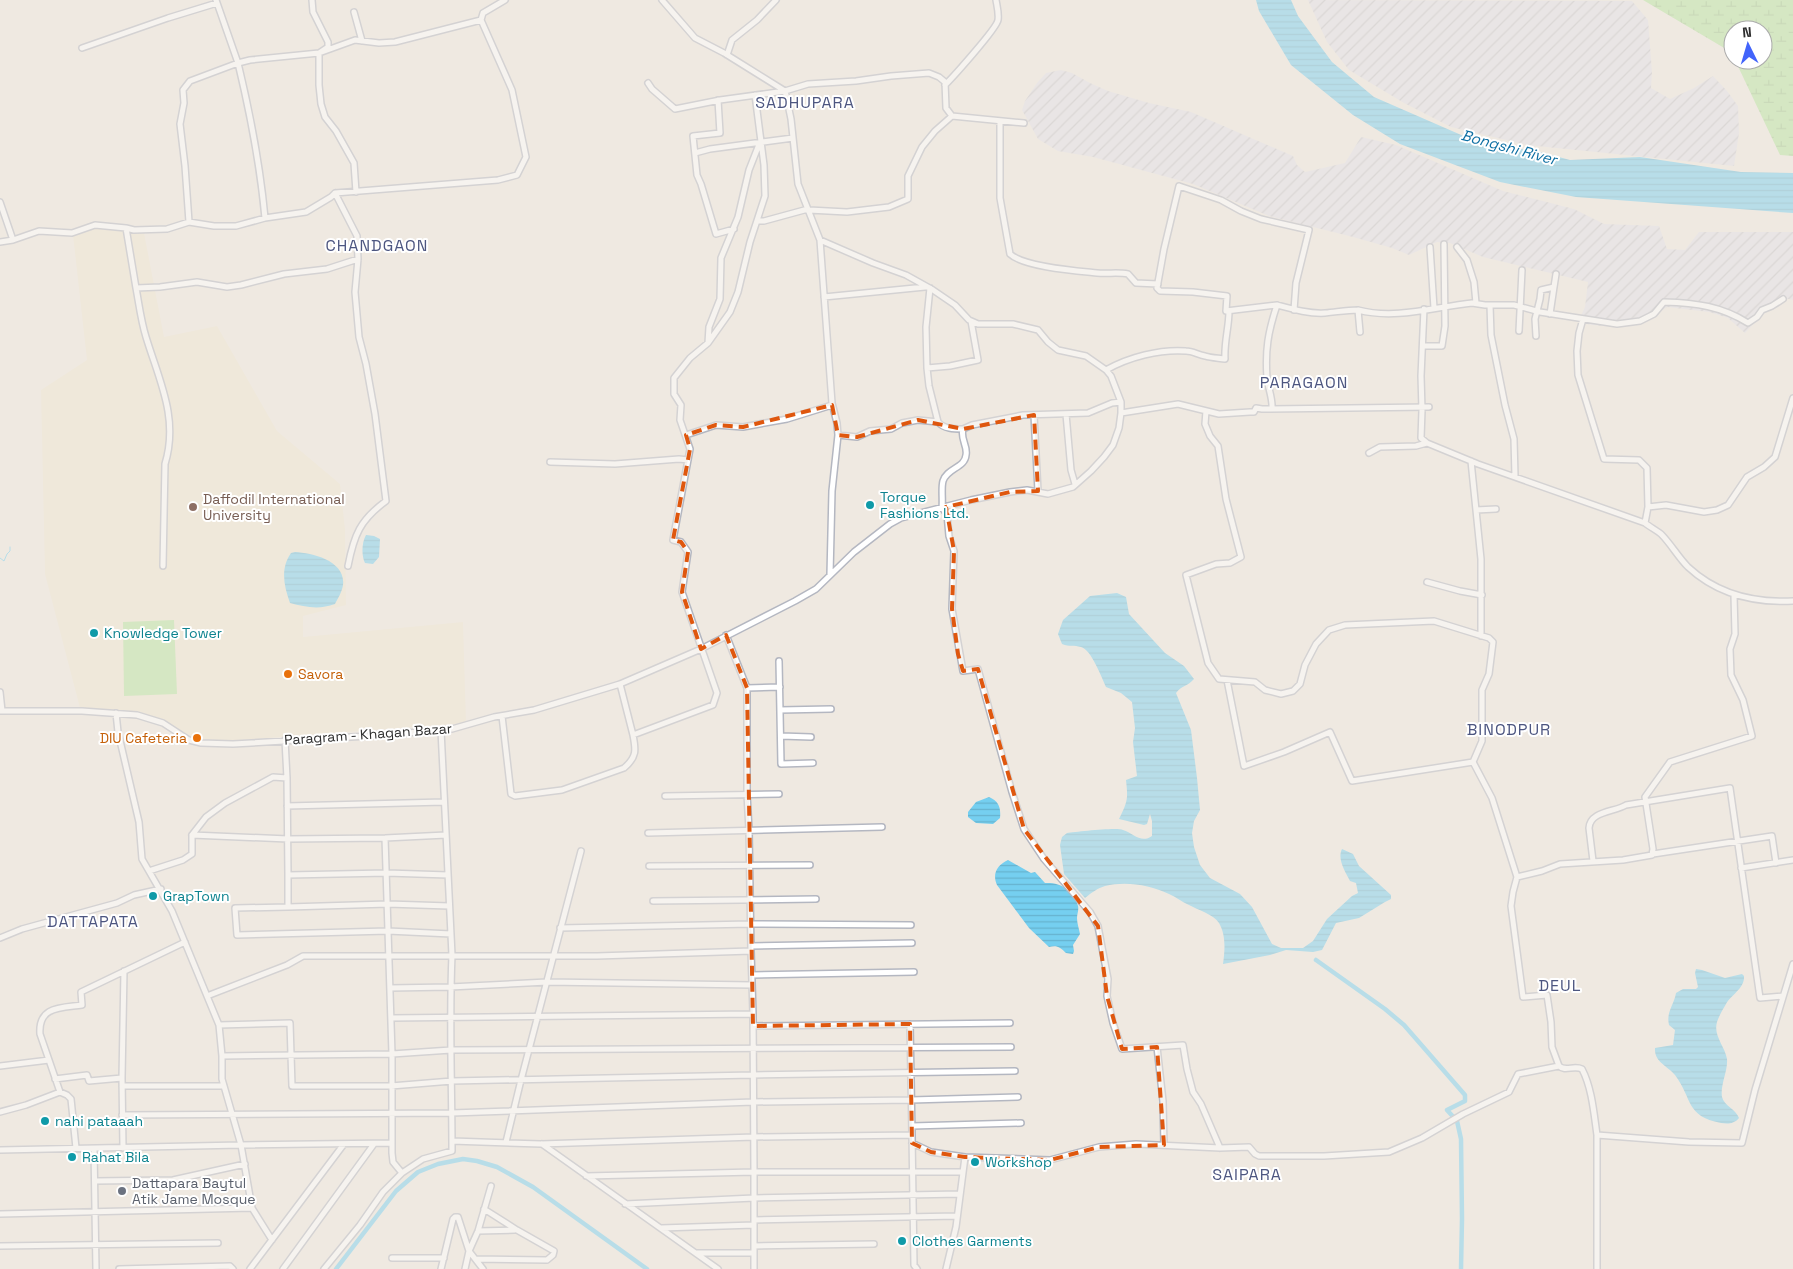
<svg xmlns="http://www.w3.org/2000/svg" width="1793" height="1269" viewBox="0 0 1793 1269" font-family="'Space Grotesk',sans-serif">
	<defs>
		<pattern id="industrial-furrows" width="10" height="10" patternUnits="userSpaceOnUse" patternTransform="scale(1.25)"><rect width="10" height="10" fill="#e3e1e8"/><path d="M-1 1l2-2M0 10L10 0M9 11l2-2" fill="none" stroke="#c3c1c7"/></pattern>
		<pattern id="wetland-marsh" width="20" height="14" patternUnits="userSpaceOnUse" patternTransform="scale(1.25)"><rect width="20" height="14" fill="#b6e59e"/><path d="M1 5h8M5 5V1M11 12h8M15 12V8" fill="none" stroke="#9dc588"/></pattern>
		<pattern id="water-rules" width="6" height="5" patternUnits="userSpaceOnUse" patternTransform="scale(1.25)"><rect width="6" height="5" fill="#75cff0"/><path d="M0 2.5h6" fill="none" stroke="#66b2ce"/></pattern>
	</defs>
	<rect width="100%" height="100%" fill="#efe9e1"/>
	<path fill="url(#industrial-furrows)" d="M1308,0L1632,1L1648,20L1652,72L1651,88L1670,99L1694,88L1713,76L1727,91L1738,106L1739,133L1734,166L1527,145L1451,127L1404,103L1349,70L1327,42Z
		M1061,70L1072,73L1090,83L1108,91L1149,103L1191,112L1293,156L1297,165L1305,172L1345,163L1361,137L1396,145L1503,191L1574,209L1604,224L1659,226L1667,249L1685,250L1699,232H1793V300L1779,297L1745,333L1728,318L1709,312L1667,307L1647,321L1620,327L1592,325L1578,322L1585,307L1588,282L1483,257L1450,243L1437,242L1409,255L1392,248L1353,237L1269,216L1193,184L1093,157L1058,151L1038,139L1022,110L1025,101L1037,83L1046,73Z"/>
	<path fill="#f0e6d1" d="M95,228L144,233L164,337L217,326L277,431L340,484L345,529L346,605L303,616V637L463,622L466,723L201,743L166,723L135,712L80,708L45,574L41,390L87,360L73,235Z"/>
	<path fill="#b6e59e" d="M174,620L177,694L124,696L123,622Z"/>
	<path fill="url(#wetland-marsh)" d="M1643,0H1793V156L1780,155L1735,60H1763V30H1733V56L1731,52Z"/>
	<path fill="url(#water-rules)" d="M1256,0H1291L1298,16L1332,62L1374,97L1475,141L1544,153L1570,160L1640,157L1741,172L1793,173V213L1576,197L1500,182L1400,144L1353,115L1291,65L1259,11Z
		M366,535L374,536L380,539L379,557L373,564L365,563C361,555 362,542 366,535Z
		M295,552C313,553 346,561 343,585C342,592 338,598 335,604C319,610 305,607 290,603C284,586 280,569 291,553Z
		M1117,593L1126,597L1129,614L1165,653L1184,666L1194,679C1188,686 1181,686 1176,693L1191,730L1197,778L1200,810L1194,821L1192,833L1194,847L1200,865L1210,878L1240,894L1252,907L1272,944L1281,948H1303L1313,941L1327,919L1352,896L1358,893L1356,883L1350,881C1345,871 1337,859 1342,849L1353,854L1359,866L1391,895V899L1385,902L1359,918L1336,923L1322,950L1313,952L1286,950L1270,955L1223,964C1225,950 1226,935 1219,923C1213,914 1198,910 1189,905C1182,902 1176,897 1169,894C1150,885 1126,881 1105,886C1098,888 1091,893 1085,898L1064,874L1060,845L1062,837L1067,833C1076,832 1117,827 1123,830C1133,833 1141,844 1152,836V821L1150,814L1147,824L1144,825L1119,819C1128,801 1128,799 1126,780L1137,776L1133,742L1135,728L1132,702L1121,693L1106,687C1102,678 1091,649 1081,647C1074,645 1070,647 1062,644L1058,634L1063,620L1090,596Z
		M989,797C999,801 1001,808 1000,818L993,824L976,823L968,817V812L976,802Z
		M1008,860L1031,873L1035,872L1045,883C1060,882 1074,890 1078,906C1079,910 1077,914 1077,918C1077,923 1079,929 1080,934L1073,945L1074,951L1073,954L1066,953C1060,947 1057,945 1049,947L1029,928L997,885C992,874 997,865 1008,860Z
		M1696,969L1702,970L1725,978L1742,974L1744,976C1745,988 1731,995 1726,1004C1723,1009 1719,1016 1717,1022C1713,1036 1725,1046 1727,1059C1728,1071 1720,1085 1722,1097C1724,1106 1736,1109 1739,1118C1734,1124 1728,1124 1721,1123C1685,1116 1693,1099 1675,1075C1668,1066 1654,1062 1655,1048L1673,1045L1675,1030L1669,1025C1666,1012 1674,1005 1676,993L1683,989H1696L1698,987L1695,973Z"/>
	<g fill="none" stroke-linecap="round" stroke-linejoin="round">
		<path stroke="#75cff0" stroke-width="1" d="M0,558L4,561L7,554L10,551V547"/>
		<path stroke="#75cff0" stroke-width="4.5" d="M1316,960L1385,1009L1404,1025L1465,1095V1101L1447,1110L1457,1121L1461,1139L1462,1219L1461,1269
			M336,1269L396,1191L418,1172L438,1164L463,1159L477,1161L497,1167L533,1187L647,1269"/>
		<g stroke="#b4b7c1" stroke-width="8">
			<path id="minor" d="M216,0L238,63L250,60L319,53L355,40L379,43L395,42L481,20
				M312,0L313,12L328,42V47L319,53V85L321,104L325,117L336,131L354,163L356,192
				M662,0L695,38L724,53L785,91L786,95L791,119L798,184L820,240L832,403L837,423L838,435L832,491L830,575
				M354,12L362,41
				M82,48L168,18L217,3
				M727,55L732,40L757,20L776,0
				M648,83L652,89L675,109L720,100L785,91L808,84L856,81L891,76L929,73L939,77L945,82L946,108L952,116L1024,123
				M945,85C954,76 997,28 998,20C999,13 997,6 996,0
				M718,100L720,133L693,136L697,175L701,184L716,234L734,229
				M1000,121V198L1010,254C1024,267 1078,271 1097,273C1108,274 1118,272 1128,274L1136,283L1158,284
				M695,153L710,149L793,138
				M335,193L357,236L358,259L355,292L359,337L366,364L375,414L386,501C360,520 354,535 348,566
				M0,202L13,240
				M809,210L847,212L889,207L908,199V176L922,147L935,131L952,116
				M757,221H764L808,209
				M189,222L185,166L180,124L184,103L183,90L190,81L238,63C251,117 260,164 265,218
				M126,228L136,288
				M820,240L873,263L906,275L933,290L955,305L969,320L978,324H1013L1038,330L1048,342L1058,350L1086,356L1106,370L1111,376L1121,402V413L1178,404L1219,414L1250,412H1254L1256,408L1262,409L1429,407
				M0,242L13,240L39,231L72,233L95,225L126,228L134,230L167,229L189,222L214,226H236L265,218L306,212L331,197L335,193L498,180L517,175L526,157L512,90L481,20L483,13L505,0
				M1430,247L1434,308
				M1457,247L1467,260L1474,282L1476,303
				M824,297L925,287
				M1277,305L1226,311L1227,296L1193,292L1160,291L1157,288L1164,249L1179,186L1221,200L1241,211L1261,219L1309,230L1296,283L1294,310
				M1490,305L1491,335L1505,405L1514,439L1515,476
				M1424,309L1421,376L1422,410L1421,438L1427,443L1478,464L1645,523C1650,527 1656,530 1661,534C1671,544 1678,557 1688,567C1717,594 1755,603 1793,601
				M1358,310C1396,320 1434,307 1472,303L1485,305H1514L1540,312L1617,324L1640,321L1654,314L1664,302C1696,303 1721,306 1748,323L1757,317L1762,310L1772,306L1783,299
				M1550,314L1554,287
				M1583,319L1579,333L1577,351L1578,375L1604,459L1639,460L1647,468L1648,507L1645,523
				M1519,331L1522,270
				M1536,336L1535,319L1540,299L1541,290L1554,287L1556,274
				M708,343L730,312L738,292L750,242L765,196L764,165L755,95
				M1423,346H1442L1445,326L1444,244
				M927,368L926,327L930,288
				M1106,370C1129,357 1160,349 1186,351C1193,351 1198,355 1205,356C1211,358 1218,358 1225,359C1224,342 1229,327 1229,311
				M1121,402L1112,403L1088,413L1023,415L972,425L963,429C960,439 968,446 966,455C965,468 947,468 943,481C941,488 943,500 942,508L947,514L949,536L954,551L952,609L963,671L978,669L1012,792L1024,829L1044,859L1090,912L1098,926L1108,979L1107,996L1113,1023L1122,1049L1183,1045L1187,1069L1193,1092L1201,1104L1220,1148
				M1272,409C1273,399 1268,388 1267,378C1265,350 1268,332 1277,305C1292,309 1309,314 1325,313C1337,312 1346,310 1358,310L1360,332
				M1206,411L1205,424L1210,436L1218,446L1226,499L1241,557L1230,563L1216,564L1186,575L1208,663L1219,679L1255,682L1265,690L1281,694L1293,691L1300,684L1305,665L1316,644L1329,630L1345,625L1434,621L1489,638L1493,642L1489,674L1482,690V741L1473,762
				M1066,414L1071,470L1075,484
				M1034,415L1038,491
				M938,422L929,386L927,368L950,366L978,360L971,321
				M686,435L716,425L743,427L787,419L832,405
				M838,435L857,437L870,431L891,429L902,423L918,420L938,422C944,429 954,429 963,429
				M1369,453L1380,447L1416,446L1427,443
				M1471,461L1481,559V636
				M550,462L615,464L679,459L688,460
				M1648,507L1666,505L1704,512L1717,510L1728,505L1747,477L1764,467L1775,457L1793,398
				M1476,510L1496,509
				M163,566L165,464C179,418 159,380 146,337C141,321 139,304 136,288L160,287L197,282L227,287L241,285L284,274L327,269L358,259
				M1427,582L1460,591L1482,595
				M726,635L747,688V794L749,830L751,951
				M779,661L781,764L813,763
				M1227,680L1244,766L1284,752L1330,732L1352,781L1473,762L1492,798L1517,877L1513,892L1511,906L1523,997L1547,995L1551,1022L1552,1047L1559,1066
				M620,684L633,735L713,705L717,693L682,592L688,552L681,542L673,540L690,449L680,420L681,405L674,394V378L690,358L708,343L709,327L720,299L721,258L738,217L749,170L760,142
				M747,688L780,687
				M0,692L2,711
				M780,710L831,709
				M0,711H82L137,715L163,723L189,740L201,743L233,744L385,735L452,729L494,717L534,710L620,684L701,649L795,601L816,589L854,552L890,524L901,518L971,500L1010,492L1027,490L1048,494L1073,487L1091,471L1104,457L1113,445L1119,428L1121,413
				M116,713L118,732L139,822L142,859L172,911L207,996
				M502,716L511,794L515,796L562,790L624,768C637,757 636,750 633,735
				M441,730L452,955C449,1021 452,1086 452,1151L423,1159L402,1173L393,1162L392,1153V1054L451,1050L1011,1047
				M781,736L811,737
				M285,740L287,778L288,875L387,873L448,875
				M665,796L779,794
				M287,806L444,802
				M648,833L882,827
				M192,835L206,817L225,803L273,777L287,778
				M1653,854L1772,836L1776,863
				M1593,861L1589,828C1590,811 1615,812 1626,805L1730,788L1760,998L1783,996
				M649,866L810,865
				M1741,868L1793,860
				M149,871L183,860L192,854V835L288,839L385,838L446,835
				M288,875V907L388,904L449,906
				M1517,877L1542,871L1560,864L1623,860L1652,855L1653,849L1645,797L1670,762L1752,736L1743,700L1731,675L1730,649L1735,634L1734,595
				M653,901L816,899
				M288,907L235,908L237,935L388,931L451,934
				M560,928L750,924L911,925
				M0,938L22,929L117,903L134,895L161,889
				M751,946L912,943
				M752,975L914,972
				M390,988L450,987L547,982L752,985
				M391,1018L753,1014
				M910,1024L912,1135
				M219,1025L290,1023L292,1086H391L452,1081L753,1075L1015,1071
				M753,1026L1010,1023
				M1157,1047L1163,1101L1164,1145
				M222,1056L392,1054L385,838
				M0,1066L49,1060
				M55,1079L87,1075L89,1081L122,1078
				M122,1086H224
				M0,1112L26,1105L60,1092
				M122,1115L452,1113L753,1102L911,1100L1018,1097
				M912,1126L1021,1123
				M1597,1135L1689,1142L1742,1143L1755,1090L1793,964
				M452,1141L541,1144L754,1137L912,1135L914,1265L917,1269
				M506,1142L521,1080L581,851
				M912,1143L931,1152L965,1157
				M542,1144L718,1269
				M76,1148L71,1099L67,1095L60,1092L40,1034C38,1006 61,1008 82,1005L81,992L185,942
				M123,1148L122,1078L124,971
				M94,1149L96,1269
				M0,1150L241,1145L392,1143
				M586,1176L754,1172V1269
				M95,1181L173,1180L245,1164
				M625,1204L754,1198L960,1194
				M0,1214L252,1208
				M754,1220L957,1216
				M661,1228L754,1225
				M478,1231L515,1230
				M272,1240L252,1208L241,1145L222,1079V1056L219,1025L207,996L287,965L303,956H597L751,951L753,1014L754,1172H962
				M0,1246L218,1243
				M754,1246L874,1244
				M696,1253H754
				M392,1258H444
				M476,1259L547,1260L553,1255L554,1251L517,1230L484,1209
				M119,1269L230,1266L233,1269
				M250,1269L344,1144
				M283,1269L374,1144
				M324,1269L360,1225L383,1192L402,1173
				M441,1269L453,1219L455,1217H458L469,1251L465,1269
				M483,1269L469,1251L478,1231L491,1186
				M946,1269L956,1227L965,1157L1050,1160L1099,1147L1136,1144L1220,1148L1249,1147L1255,1154L1259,1156H1324L1389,1152L1422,1138L1463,1114L1509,1092L1518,1074L1559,1066C1565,1072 1574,1065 1582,1069C1592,1088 1594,1114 1597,1135V1269"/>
		</g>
		<use href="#minor" stroke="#fff" stroke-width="5"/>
	</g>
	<path d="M0 0H1793V1269H0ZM832,405L838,435L857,437L918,420L963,429L1034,415L1038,491L1010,492L946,507L954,551L952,609L958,654L963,671L978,669L1024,829L1098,926L1107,996L1122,1049L1157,1047L1164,1145L1099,1147L1050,1160L965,1157L931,1152L912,1143L910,1024L753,1026L747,688L726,635L701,649L682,592L688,552L681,542L673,540L690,449L686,435L716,425L743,427Z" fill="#efe9e1" fill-opacity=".55" fill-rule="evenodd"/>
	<path fill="none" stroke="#df570e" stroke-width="4" stroke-dasharray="10 6" stroke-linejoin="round" d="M832,405L838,435L857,437L918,420L963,429L1034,415L1038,491L1010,492L946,507L954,551L952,609L958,654L963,671L978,669L1024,829L1098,926L1107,996L1122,1049L1157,1047L1164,1145L1099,1147L1050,1160L965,1157L931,1152L912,1143L910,1024L753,1026L747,688L726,635L701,649L682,592L688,552L681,542L673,540L690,449L686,435L716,425L743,427Z"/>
	<g fill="#0f9aa8" stroke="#fff" stroke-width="2">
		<circle cx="870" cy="505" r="5"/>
		<circle cx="94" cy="633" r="5"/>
		<circle cx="153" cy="896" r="5"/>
		<circle cx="45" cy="1121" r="5"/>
		<circle cx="72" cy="1157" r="5"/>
		<circle cx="975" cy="1162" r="5"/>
		<circle cx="902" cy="1241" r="5"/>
	</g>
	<circle fill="#8d6e63" stroke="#fff" stroke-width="2" cx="193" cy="507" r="5"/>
	<g fill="#e8710a" stroke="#fff" stroke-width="2">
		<circle cx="288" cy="674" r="5"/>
		<circle cx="197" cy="738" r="5"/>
	</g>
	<circle fill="#6b7280" stroke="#fff" stroke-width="2" cx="122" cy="1191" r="5"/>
	<g text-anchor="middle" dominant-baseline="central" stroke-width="4" stroke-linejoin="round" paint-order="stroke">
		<g font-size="14" fill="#0d838f" stroke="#fff" text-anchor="start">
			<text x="880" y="497">Torque<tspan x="880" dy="16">Fashions Ltd.</tspan></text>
			<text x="104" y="633">Knowledge Tower</text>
			<text x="163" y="896">GrapTown</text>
			<text x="55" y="1121">nahi pataaah</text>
			<text x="82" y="1157">Rahat Bila</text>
			<text x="985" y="1162">Workshop</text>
			<text x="912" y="1241">Clothes Garments</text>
		</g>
		<g font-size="14" fill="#785e54" stroke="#fff" text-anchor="start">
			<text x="203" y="499">Daffodil International<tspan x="203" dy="16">University</tspan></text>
		</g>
		<g font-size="14" fill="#c56008" stroke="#fff" text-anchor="start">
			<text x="298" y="674">Savora</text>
			<text x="187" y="738" text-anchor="end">DIU Cafeteria</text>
		</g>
		<g font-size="14" fill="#2e2e2e" stroke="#fff">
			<text transform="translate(368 734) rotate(-4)">Paragram - Khagan Bazar</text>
		</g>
		<g font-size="14" fill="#5b616d" stroke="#fff" text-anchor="start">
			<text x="132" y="1183">Dattapara Baytul<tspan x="132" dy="16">Atik Jame Mosque</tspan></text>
		</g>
		<g font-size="15" font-style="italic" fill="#0d6fa3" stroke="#fff">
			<text transform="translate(1509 147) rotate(15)">Bongshi River</text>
		</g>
		<g font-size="16" letter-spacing="1" fill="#4d5680" stroke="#fff">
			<text x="805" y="102">SADHUPARA</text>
			<text x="377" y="245">CHANDGAON</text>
			<text x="1304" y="382">PARAGAON</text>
			<text x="1509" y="729">BINODPUR</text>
			<text x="93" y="921">DATTAPATA</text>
			<text x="1560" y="985">DEUL</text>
			<text x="1247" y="1174">SAIPARA</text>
		</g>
	</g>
	<g transform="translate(1748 45) rotate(355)"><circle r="24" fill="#ffffff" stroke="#ababab"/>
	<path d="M0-4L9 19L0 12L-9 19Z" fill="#4264fb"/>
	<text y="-8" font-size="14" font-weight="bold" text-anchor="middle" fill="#2e2e2e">N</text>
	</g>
</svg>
